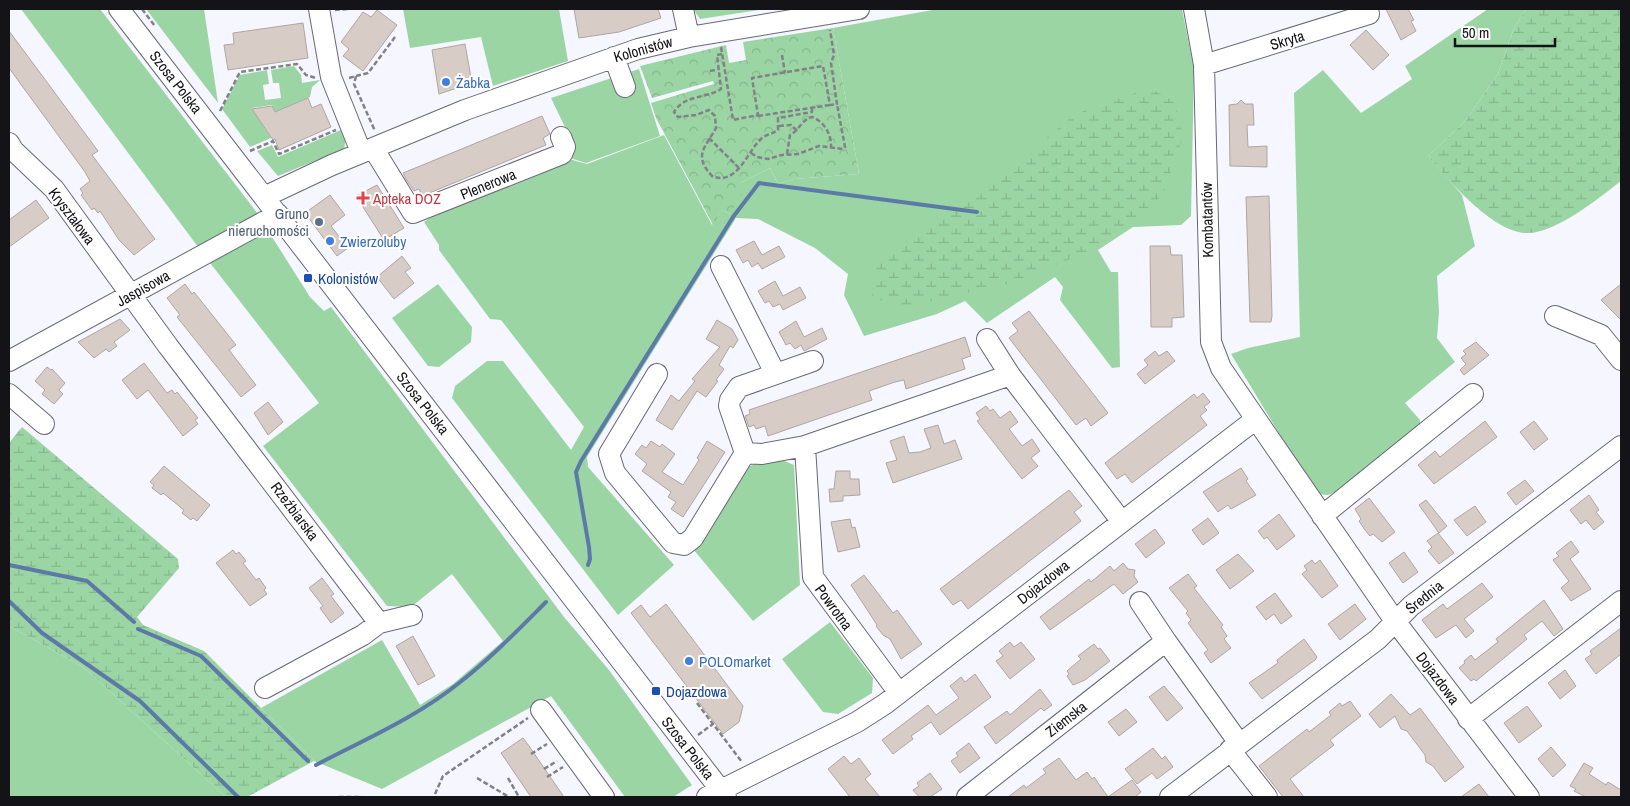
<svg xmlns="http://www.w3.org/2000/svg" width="1630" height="806" viewBox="0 0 1630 806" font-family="'Archivo Narrow',sans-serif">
	<defs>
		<pattern id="wetland-marsh" width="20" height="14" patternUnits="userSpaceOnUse" patternTransform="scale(1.25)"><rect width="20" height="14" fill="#9bd5a4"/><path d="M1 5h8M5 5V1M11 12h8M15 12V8" fill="none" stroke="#85b68c"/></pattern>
		<pattern id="park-crowns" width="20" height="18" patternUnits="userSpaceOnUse" patternTransform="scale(1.25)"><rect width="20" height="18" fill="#9bd5a4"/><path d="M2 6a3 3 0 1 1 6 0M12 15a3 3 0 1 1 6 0" fill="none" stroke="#85b68c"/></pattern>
	</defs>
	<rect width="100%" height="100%" fill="#f5f6ff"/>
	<path fill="#9bd5a4" d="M21,9H100L255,210L310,297L324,311L331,307L564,617L609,670L692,785L673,797H625L551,696L382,789L314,761L261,708L382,640L420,705L453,684L503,641L452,574L411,607L387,606L263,446L319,403L207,259Z
		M146,9H204L218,103Z
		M403,9H559L568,61L493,86L481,37L410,48Z
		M693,9H765L700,19Z
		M938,9H1182L1194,70L1191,216L1181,225L1133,227L1098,250L1111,272H1118L1120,367L1112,368L1060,300L1063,287L1055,277L987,323L965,301L937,314L864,336L844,295L848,274L815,248L758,219L736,218L587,457L588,467L674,565L618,615L452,398L455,386L487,361H503L571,450L584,427L501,320L490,319L439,250V245L424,222L434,215L569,159L587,164L664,135L712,225L722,210L730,214L740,183L770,168L778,184L794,179L859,174L833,28Z
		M1488,9H1526L1514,28L1498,74L1466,120L1428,156L1462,195L1475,246L1437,276L1439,312L1437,338L1455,362L1405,403L1420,420V427L1343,489L1328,495L1316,494L1231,354L1248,348L1300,337L1294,93L1323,70L1361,113L1412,79L1405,66Z
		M294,66L301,75L302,83L320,80L312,87L310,97L275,112L272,105L252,108L271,138L250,147L222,109L240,75L267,70L269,84L263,85L265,100L281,98L279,83H273L271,70Z
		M639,69L660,136L586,163L570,158L575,148L551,98Z
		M341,130L346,138L344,149L278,176L257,151L272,145L278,157Z
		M438,284L472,327L471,342L439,367L428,366L392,318Z
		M775,457L794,465L800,585L753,621L693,549L741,469Z
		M830,622L873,678L872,693L838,714L823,712L782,659Z
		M9,626L83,667L226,797H9Z"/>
	<path fill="url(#wetland-marsh)" d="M1526,9H1621V181C1599,198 1554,235 1525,233C1492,231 1448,180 1428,156L1466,120L1498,74L1514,28Z
		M1150,88L1175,102L1183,137L1163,195L1101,247L1007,284L901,308L872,297L877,263L929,225L994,183L1075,114Z
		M22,427L178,559L179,568L137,617L143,625L204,651L314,761L247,797H226L83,667L9,626V443Z"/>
	<path fill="url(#park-crowns)" d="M833,28L859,174L794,179L778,184L770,168L740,183L743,194L735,201V206L730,214L722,210L713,225L656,118L651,103L714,84L713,81L652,98L640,66L726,45L729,63L746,60L743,42Z"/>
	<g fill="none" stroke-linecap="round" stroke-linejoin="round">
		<path stroke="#5c7aa8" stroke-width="4" d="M9,565L87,581L134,622
			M588,565L590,559L589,547L576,472L581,461L733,217L759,183L977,212
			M9,601L42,633L140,701L238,797
			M138,629L201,656L308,761
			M316,765C364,740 417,717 459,683C490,659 518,630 546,602"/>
	</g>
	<path fill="#d7cdc6" stroke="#afa69f" d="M574,9H658L661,18L619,32L579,38Z
		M1386,9H1408L1414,20L1411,21L1416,31L1401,40Z
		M377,10L397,25L363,71L343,56L349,49L341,42L363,12L371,17Z
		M303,23L308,58L228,70L224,45L234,44L233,33Z
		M1366,30L1389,55L1373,70L1350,45Z
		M9,31L98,151L92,155L155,239L134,255L119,240L100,211L98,213L94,208L92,210L81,195L83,193L80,189L90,181L85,172L9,68Z
		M465,44L472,83L439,94L432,50Z
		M308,98L312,108L321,104L331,127L279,150L275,139L273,140L252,109L272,106L275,112Z
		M1241,100L1245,104H1253L1254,125H1247L1248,147L1267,146V167L1230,166L1229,105L1237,104Z
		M542,116L550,134L543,138L546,145L422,196L419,189L414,191L406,179L403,173Z
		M377,185L404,228L384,240L356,196Z
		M330,195L345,215L331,226L348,248L337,256L305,213Z
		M1269,196L1272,316L1271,322H1250L1246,197Z
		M36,200L49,218L9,247V220Z
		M754,241L762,255L779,246L785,257L762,269L758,263L752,267L748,260L743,263L736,250Z
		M1150,246H1170L1171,255H1182L1184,317L1172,318V327H1151Z
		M402,256L411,268L405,272L414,283L394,299L377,277Z
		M775,281L783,296L800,287L806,298L783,310L780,304L773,307L769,301L765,303L758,291Z
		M185,284L192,294L194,292L236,345L229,350L256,385L241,397L177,317L180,315L167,298Z
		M1621,284V320L1601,300Z
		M1029,311L1108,413L1091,426L1086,418L1076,425L1009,338L1018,331L1012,323Z
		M120,319L130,330L114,342L117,346L109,352L106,349L94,358L78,342Z
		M717,320L732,329L738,340L733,348L730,346L719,365L724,369L716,380L718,381L706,397L697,391L672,430L656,420L671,395L679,401L695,381L692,379L720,347L706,339Z
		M796,321L804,337L822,328L827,339L804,351L801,345L795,349L790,343L786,345L779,332Z
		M965,337L971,356L962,359L965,369L906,389L904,380L895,382L869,391L872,400L768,436L765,426L756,429L754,425L749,427L745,416L750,414L749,410Z
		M1476,342L1489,355L1464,375L1460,370L1466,364L1461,358L1466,354L1463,351Z
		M1155,351L1159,356L1167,351L1175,361L1145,384L1137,374L1148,365L1144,360Z
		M144,363L167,393L172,390L175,394L177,392L198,418L195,420L198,424L183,436L148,390L137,399L122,380Z
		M47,367L51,370L52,369L65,383L59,390L63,394L54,404L42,394L45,390L35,381Z
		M1203,393L1210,402L1204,407L1207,410L1200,416L1207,425L1132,483L1125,474L1117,479L1105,463L1194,394L1197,398Z
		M268,402L283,422L268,435L254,413Z
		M986,406L990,411L993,409L1000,418L1010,411L1018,422L1009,429L1016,438L1022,446L1032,439L1040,451L1031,458L1038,466L1022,479L977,421L980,419L976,413Z
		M1485,421L1497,437L1434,484L1418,465L1435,451L1440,457Z
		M1534,421L1548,439L1534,450L1520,432Z
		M938,425L944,444L955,440L962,459L893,483L886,463L897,460L890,441L904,436L909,453L920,452L931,448L924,429Z
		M651,441L660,447L662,444L675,454L662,472L683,485L699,460L697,458L707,441L725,452L683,517L671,509L676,502L668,497L671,492L642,471L647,464L635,454L642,445L646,448Z
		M164,466L210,505L197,521L193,518L191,520L182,513L184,510L163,493L161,495L152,488L154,485L150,482Z
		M1241,468L1248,479L1246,481L1256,495L1231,509L1228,505L1218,512L1203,492Z
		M836,471H850V479H859L860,495L843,496V501L830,502L829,489H834Z
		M1525,480L1534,491L1516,505L1507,493Z
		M1069,490L1082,506L1074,512L1081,521L968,609L961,600L953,605L940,589Z
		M1589,495L1599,510L1596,512L1604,522L1594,530L1586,520L1581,524L1570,510Z
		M1369,498L1395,532L1382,542L1373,534L1370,536L1365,530L1359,521L1361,519L1355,509Z
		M1426,500L1447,526L1439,533L1419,505Z
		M1475,506L1486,522L1467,536L1454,520Z
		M1279,514L1295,536L1277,550L1267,537L1264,539L1258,531Z
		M1208,518L1219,533L1203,545L1192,530Z
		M850,519L852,528L855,527L860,547L838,552L831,522Z
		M1155,529L1165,543L1146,558L1135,544Z
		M1438,533L1454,553L1439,564L1428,551L1432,547L1427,541Z
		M1571,541L1579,552L1570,559L1591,589L1571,601L1561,588L1569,581L1553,560L1559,556L1556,553Z
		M233,550L236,554L239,552L246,561L243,563L256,580L259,578L266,588L264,590L267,594L250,606L216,563Z
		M1404,552L1418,572L1403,583L1389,563Z
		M1238,554L1254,571L1230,589L1216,570Z
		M1312,560L1315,564L1320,560L1338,586L1322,598L1302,574L1307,570L1304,566Z
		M1123,563L1128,569L1135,570L1134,576L1138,582L1123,594L1114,584L1050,630L1040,617L1089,579L1091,582L1110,566L1114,571Z
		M1188,574L1197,586L1194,588L1223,625L1221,627L1227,636L1224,639L1231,648L1211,663L1204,653L1208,650L1188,623L1191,620L1186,613L1188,611L1169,588Z
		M864,575L893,613L897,610L922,644L901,659L890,639L883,635L876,626L877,625L851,585Z
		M322,578L334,594L331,596L344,613L331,623L320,608L323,606L309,588Z
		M1482,583L1493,597L1464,619L1474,631L1466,638L1456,625L1436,638L1422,620L1443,604L1447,609Z
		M1275,593L1292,616L1281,624L1274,614L1266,620L1256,607Z
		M1544,600L1563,629L1554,636L1542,621L1524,635L1527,639L1476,681L1474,679L1471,681L1459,668L1465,663L1464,661L1471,655L1475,660L1498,642L1496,639Z
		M666,604L743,706L739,722L723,734L631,613L641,605L650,617Z
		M1355,604L1366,619L1340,640L1328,624Z
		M1621,628V654L1596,674L1585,659L1592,654L1590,651Z
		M413,636L435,676L418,685L396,646Z
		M1304,639L1317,657L1315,660L1262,699L1249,683L1278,663L1277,660Z
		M1010,642L1014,647L1021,642L1035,659L1010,679L996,661L1003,656L999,651Z
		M1094,644L1098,649L1100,648L1110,661L1085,680L1073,685L1067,676L1069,674L1067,671L1081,659L1078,656Z
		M1565,670L1576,686L1560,699L1548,683Z
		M975,674L991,697L940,735L931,722L911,736L913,739L893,754L882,740L928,705L936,715L959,698L950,686L961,677L965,682Z
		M1164,686L1183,708L1167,721L1149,697Z
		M1040,689L1052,705L1044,711L1041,708L996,744L984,727L1007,711L1010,715Z
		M1391,694L1410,715L1420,708L1464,767L1445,782L1433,766L1426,762L1425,755L1407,731L1401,729L1395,716L1380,728L1369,714Z
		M1350,701L1361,716L1330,740L1334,745L1290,779L1304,797H1283L1259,766L1307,729L1309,732L1331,715L1329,712L1340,703L1342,706Z
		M1527,706L1542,726L1519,743L1504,723Z
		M1126,709L1137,722L1119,736L1108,722Z
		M523,738L529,746L564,797H531L501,753Z
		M969,743L980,758L960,773L951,761L958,756L956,753Z
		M1551,747L1566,765L1553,777L1538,759Z
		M1153,748L1162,759L1165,756L1173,767L1157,779L1152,773L1137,784L1125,769Z
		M844,756L851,764L859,758L871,774L865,779L880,797H850L828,769Z
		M1059,758L1076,780L1087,772L1092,779L1094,777L1108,797H1008L1024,785L1026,788L1046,773L1043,769Z
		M1584,763L1593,768L1589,774L1606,785L1608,782L1621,790V797H1586L1574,791L1576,789L1570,786Z
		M930,773L942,789L930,797H919L913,790L919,786L917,783Z
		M1132,780L1141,792L1135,797H1108Z
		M1479,784L1489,797H1461Z"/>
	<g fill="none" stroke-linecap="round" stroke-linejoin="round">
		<g stroke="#696973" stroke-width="22">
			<path id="minor" d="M119,9L726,797
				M319,9L331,77L361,152
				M683,9L689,37
				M1194,9L1204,65L1211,342L1221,368L1256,419
				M614,57L625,87
				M1204,65L1369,14
				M9,143L13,150L54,189L168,346L379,623L363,635L265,688
				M373,148L413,213L562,154L565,147L561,137
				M264,197L332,165L465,110L638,49L689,37L859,9
				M721,266L775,373
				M1555,316L1601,335L1621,360
				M987,339L1010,375
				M9,361L278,214
				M657,374L609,454L615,473L673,543L684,545L693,538L745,453
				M9,394L44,424
				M805,446L762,454L745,453L729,406L730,400L739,387L813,361
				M1322,516L1473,394
				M1140,602L1166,641
				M379,623L412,615
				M899,693L813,577L805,446L1010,375L1122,522
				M541,710L604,797
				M1468,719L1621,601
				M1230,750L1267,797
				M707,797L857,722L885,704L1256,419L1395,621L1529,797
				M967,797L1166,641L1239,743
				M1170,797L1378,639L1411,606L1621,446"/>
		</g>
		<path stroke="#818288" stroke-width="2.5" stroke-dasharray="5 2.5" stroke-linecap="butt" d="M142,9L155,26
			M335,10L348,9
			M721,47L733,120L758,115L752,78L823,66L830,105L837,104L831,63L834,55L830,30
			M722,54L717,55L721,89C706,99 685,94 674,112L678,117L696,115L709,110L715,116L716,128C705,148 693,155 712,176C737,187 748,150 761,139C766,134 773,134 778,130V118L812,112V108
			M782,55L785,73
			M710,71L719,69
			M356,76L368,73L395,37
			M349,78L356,76L354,84L375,131
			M220,111L240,72L297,64L306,75L316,78
			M758,116L830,105
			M779,126L791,125L797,131
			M709,138L740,169
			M250,151L273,141L279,154L336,130
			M751,153L757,157L768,159L782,155L798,154L819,146L843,149L845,147L837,104
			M787,154L790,135C799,131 802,119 812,117C824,121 832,135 831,148
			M697,703L742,762
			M698,735L713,724
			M531,754L547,744
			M544,769L557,761
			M547,777L563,767
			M477,778L509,797
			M508,778L519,797
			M435,794L443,776L528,718
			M339,797H362"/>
		<use href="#minor" stroke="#fff" stroke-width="20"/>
	</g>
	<g fill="#3f7fe0" stroke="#fff" stroke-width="2">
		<circle cx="446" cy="82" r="5"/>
		<circle cx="330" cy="241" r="5"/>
		<circle cx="689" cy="661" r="5"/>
	</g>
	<path fill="#e0444e" stroke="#fff" stroke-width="2" d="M360.5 190.5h5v5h5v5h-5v5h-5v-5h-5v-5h5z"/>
	<circle fill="#5c6f8a" stroke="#fff" stroke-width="2" cx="319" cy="222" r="5"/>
	<g fill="#1a4fb4" stroke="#fff" stroke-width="2">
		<rect x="303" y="273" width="10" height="10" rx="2.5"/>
		<rect x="651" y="686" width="10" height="10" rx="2.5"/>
	</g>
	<g text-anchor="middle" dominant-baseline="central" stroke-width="4" stroke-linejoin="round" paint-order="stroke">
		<g font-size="15" fill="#141418" stroke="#fff">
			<text transform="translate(1287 40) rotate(-17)">Skryta</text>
			<text transform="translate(643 49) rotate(-16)">Kolonistów</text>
			<text transform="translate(176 82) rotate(52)">Szosa Polska</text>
			<text transform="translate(488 184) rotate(-22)">Plenerowa</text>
			<text transform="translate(72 216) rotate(53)">Kryształowa</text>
			<text transform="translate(1207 220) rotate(-91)">Kombatantów</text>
			<text transform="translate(143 288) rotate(-29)">Jaspisowa</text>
			<text transform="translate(423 403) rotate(52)">Szosa Polska</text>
			<text transform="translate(295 511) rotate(53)">Rzeźbiarska</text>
			<text transform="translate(1043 582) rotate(-38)">Dojazdowa</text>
			<text transform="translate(1424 597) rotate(-39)">Średnia</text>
			<text transform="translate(834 607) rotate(54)">Powrotna</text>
			<text transform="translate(1438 678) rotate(53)">Dojazdowa</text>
			<text transform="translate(1066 719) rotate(-38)">Ziemska</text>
			<text transform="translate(688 748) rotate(52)">Szosa Polska</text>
		</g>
		<g font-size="15" fill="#366cbe" stroke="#fff" text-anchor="start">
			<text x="456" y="82">Żabka</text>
			<text x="340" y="241">Zwierzoluby</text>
			<text x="699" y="661">POLOmarket</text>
		</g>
		<g font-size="15" fill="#be3a42" stroke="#fff" text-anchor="start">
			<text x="373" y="198">Apteka DOZ</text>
		</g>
		<g font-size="15" fill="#4e5e75" stroke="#fff" text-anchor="end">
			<text x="309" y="213">Gruno<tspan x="309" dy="17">nieruchomości</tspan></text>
		</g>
		<g font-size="15" fill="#164399" stroke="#fff" text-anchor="start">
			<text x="318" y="278">Kolonistów</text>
			<text x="666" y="691">Dojazdowa</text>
		</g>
	</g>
	<rect width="1630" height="806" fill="none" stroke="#141418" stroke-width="20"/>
	<path d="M1455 38v8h100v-8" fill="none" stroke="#141418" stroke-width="2.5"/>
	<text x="1462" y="38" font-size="15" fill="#141418" stroke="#ffffff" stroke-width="4" paint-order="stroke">50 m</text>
</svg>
